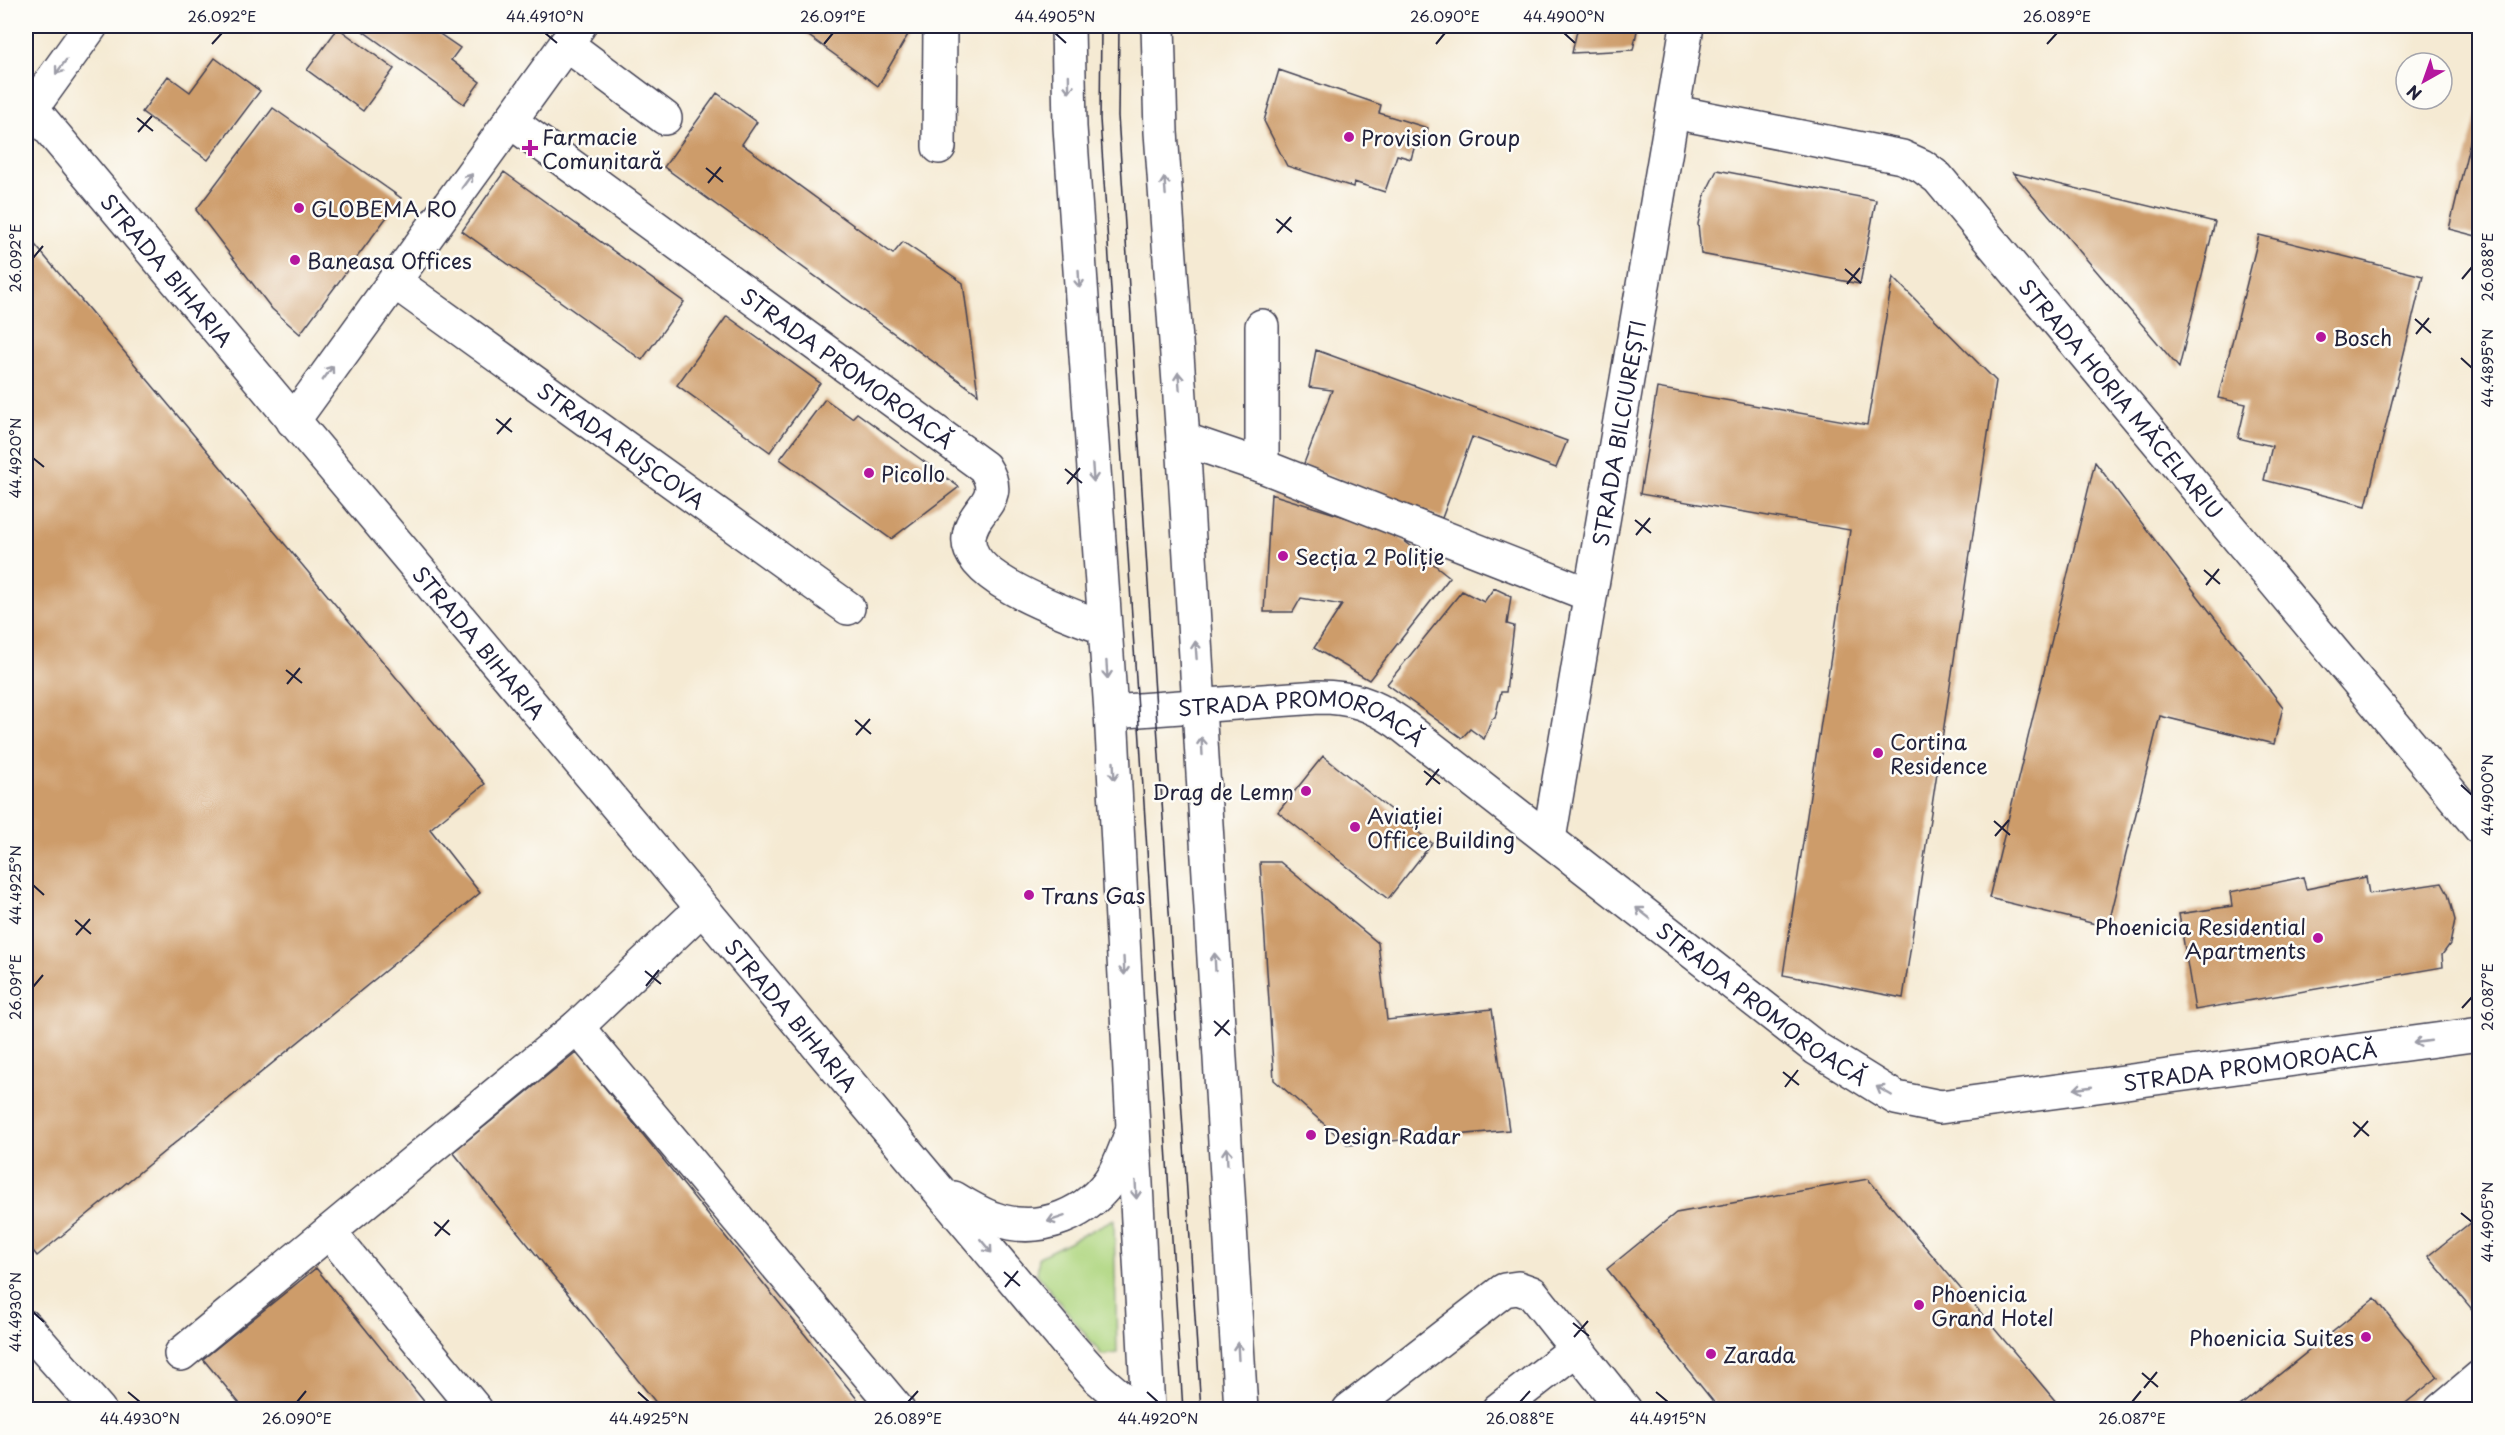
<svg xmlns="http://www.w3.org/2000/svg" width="2505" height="1435" viewBox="0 0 2505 1435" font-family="'Playpen Sans',sans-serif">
	<rect width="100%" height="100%" fill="#fdfcf7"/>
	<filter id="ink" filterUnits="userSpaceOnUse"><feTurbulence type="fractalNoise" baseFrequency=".0167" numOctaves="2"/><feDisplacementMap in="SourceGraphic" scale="12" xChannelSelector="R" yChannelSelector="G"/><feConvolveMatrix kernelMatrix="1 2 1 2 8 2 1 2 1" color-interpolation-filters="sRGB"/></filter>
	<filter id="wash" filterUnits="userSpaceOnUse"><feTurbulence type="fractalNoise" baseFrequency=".008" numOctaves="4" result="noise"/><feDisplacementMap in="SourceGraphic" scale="24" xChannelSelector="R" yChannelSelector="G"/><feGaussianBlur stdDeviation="1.35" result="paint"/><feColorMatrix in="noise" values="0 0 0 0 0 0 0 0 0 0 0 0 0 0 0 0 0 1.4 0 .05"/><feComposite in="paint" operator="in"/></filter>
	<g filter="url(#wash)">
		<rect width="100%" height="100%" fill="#f5ead3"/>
		<path fill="#afd680" stroke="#687c5e" stroke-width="1.5" d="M1114,1219L1117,1353L1102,1355L1037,1274L1039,1257Z"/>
		<g id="blocks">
			<path fill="#cd9c6b" d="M356,26H428L460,48L451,60L480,82L464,104Z
				M795,26H913L878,86Z
				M1578,26H1638L1633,50L1572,53Z
				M338,28L394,69L363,111L307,70Z
				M215,58L260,91L208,160L142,112L168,76L190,92Z
				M1279,70L1381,105L1379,113L1428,128L1422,148L1415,145L1411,159L1397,155L1385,192L1354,182L1353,187L1287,166L1264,121Z
				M717,93L757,122L742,144L893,254L903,242L963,283L978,394L664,167Z
				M2479,104H2480V237L2449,229Z
				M273,108L401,198L300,334L272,309L196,210Z
				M1717,170L1876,200L1860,284L1701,254L1698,224L1705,194Z
				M504,172L684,302L642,360L462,231Z
				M2013,173L2215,222L2179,368Z
				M26,234L485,784L430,829L480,893L37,1256L26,1242Z
				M2259,235L2423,276L2366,506L2264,480L2272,446L2238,438L2246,404L2218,398Z
				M1893,277L1996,381L1903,998L1783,975L1850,530L1640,494L1657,388L1867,425Z
				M727,316L820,383L770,452L677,385Z
				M1316,350L1567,441L1556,468L1472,437L1442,518L1303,466L1332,390L1309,387Z
				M825,399L852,418L857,413L959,487L891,539L780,459Z
				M2095,462L2283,707L2274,744L2160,716L2108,927L1989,898Z
				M1271,494L1393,532L1450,577L1369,680L1314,648L1342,605L1301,598L1293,612H1264Z
				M1494,588L1511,596L1507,624L1514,626L1506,692H1501L1495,718L1492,719L1484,739L1470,729L1462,738L1387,684L1462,591L1484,602Z
				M1323,756L1432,843L1388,899L1278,812Z
				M1260,862H1280L1378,943L1387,1020L1492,1009L1509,1130L1348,1145L1274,1080Z
				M2303,877L2306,889L2366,877L2369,894L2442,883L2448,894L2455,920L2450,944L2442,955L2443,967L2195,1010L2179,914L2232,906L2230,892Z
				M576,1052L866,1410H662L453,1152Z
				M1868,1179L2063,1410H1720L1607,1269L1676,1213Z
				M2480,1215V1319L2428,1256Z
				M316,1268L431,1410H245L203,1359Z
				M2375,1298L2438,1377L2397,1410H2235Z"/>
		</g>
	</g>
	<g filter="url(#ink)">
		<use href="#blocks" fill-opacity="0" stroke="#424052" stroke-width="1.5"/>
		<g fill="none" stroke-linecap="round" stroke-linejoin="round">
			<g stroke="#424052" stroke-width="36">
				<g id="minor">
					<path d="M566,44L665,118"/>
					<path id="s1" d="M26,101L1071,1348L1098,1378L1135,1410"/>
					<path d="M32,108L91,26"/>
					<path id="s2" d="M1674,112L1902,157L1922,166L1938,178L2480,828"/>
					<path id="s3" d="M510,121L984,467C1007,502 972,507 969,537C964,580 1072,615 1104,628"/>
					<path d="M939,147L940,26"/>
					<path id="s4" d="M395,282L848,608"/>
					<path d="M1262,326V466"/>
					<path d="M293,421L579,26"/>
					<path d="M1183,439L1262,466L1590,595"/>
					<path id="s5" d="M1111,712L1319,697C1351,697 1372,704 1398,722L1817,1049L1896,1098L1940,1107L2480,1034"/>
					<path id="s6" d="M1549,839L1687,26"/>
					<path d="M577,1027L898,1410"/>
					<path d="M954,1198C967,1206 980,1214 995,1219C1040,1235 1090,1214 1114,1174C1122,1160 1127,1145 1132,1131"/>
					<path d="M329,1232L476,1410"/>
					<path d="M26,1327L99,1410"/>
					<path d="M181,1354L577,1027L701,909"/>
					<path d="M1349,1410L1504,1290L1518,1288L1532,1293L1625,1410"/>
					<path d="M1498,1410L1576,1349"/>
					<path d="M2441,1410L2480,1377"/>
				</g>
			</g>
			<g stroke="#424052" stroke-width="36">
				<path id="major" d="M1068,26L1070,127L1111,712L1148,1410
					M1158,26L1161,132L1183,439L1241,1410"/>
			</g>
			<use href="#minor" stroke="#fff" stroke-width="33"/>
			<use href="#major" stroke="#fff" stroke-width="33"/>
			<path stroke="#22223b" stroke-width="1.5" d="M1101,26L1100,119L1183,1410
				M1119,26L1118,116L1201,1410"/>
		</g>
		<defs><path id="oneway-shaft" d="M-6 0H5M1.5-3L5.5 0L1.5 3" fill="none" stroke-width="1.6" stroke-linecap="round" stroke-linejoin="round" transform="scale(1.5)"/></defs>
		<g stroke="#9c9ca7">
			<use href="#oneway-shaft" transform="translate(61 67) rotate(126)"/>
			<use href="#oneway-shaft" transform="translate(1069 84) rotate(89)"/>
			<use href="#oneway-shaft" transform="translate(467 181) rotate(-54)"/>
			<use href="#oneway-shaft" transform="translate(1165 186) rotate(-94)"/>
			<use href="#oneway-shaft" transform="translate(1079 279) rotate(87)"/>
			<use href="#oneway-shaft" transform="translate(328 373) rotate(-54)"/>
			<use href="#oneway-shaft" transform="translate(1179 381) rotate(-94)"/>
			<use href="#oneway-shaft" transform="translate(1093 473) rotate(86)"/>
			<use href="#oneway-shaft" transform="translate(1196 650) rotate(-94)"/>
			<use href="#oneway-shaft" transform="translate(1107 670) rotate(86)"/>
			<use href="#oneway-shaft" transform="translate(1202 746) rotate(-93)"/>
			<use href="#oneway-shaft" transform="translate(1114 771) rotate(87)"/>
			<use href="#oneway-shaft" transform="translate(1643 913) rotate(-142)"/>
			<use href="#oneway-shaft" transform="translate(1215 962) rotate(-93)"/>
			<use href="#oneway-shaft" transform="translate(1124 966) rotate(87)"/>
			<use href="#oneway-shaft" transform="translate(2422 1042) rotate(172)"/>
			<use href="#oneway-shaft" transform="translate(2083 1088) rotate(172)"/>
			<use href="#oneway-shaft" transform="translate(1884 1091) rotate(-150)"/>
			<use href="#oneway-shaft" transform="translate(1227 1156) rotate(-93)"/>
			<use href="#oneway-shaft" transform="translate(1136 1190) rotate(87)"/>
			<use href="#oneway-shaft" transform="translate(1056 1219) rotate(162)"/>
			<use href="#oneway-shaft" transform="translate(986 1246) rotate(50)"/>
			<use href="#oneway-shaft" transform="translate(1238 1351) rotate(-93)"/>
		</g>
	</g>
	<path fill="none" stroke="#22223b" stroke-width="2" d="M545,33L557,43M1055,33L1066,43M1564,33L1575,43M212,44L222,33M824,44L833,33M1436,44L1445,33M2047,44L2057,33M137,118L153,131M138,132L152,116M706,168L723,182M708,183L721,167M1276,219L1292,232M1277,233L1291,217M33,258L43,246M1845,269L1861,283M2462,279L2472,267M1847,284L1860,268M2415,319L2431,333M2416,334L2429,318M2461,358L2472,368M496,419L512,432M497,434L511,418M33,458L44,467M1065,469L1082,483M1067,484L1080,468M1635,520L1651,533M1636,535L1650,518M2204,570L2220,584M2206,585L2219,569M286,670L302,683M287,684L300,668M855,720L871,734M856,735L870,719M1424,771L1440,784M1426,785L1439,769M2461,785L2472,795M1994,821L2010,835M1995,836L2009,820M33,885L44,895M75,920L91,934M76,935L90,919M645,971L661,984M646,986L659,970M33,987L43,975M2462,1008L2472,997M1214,1021L1230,1035M1215,1036L1229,1020M1783,1072L1799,1085M1785,1087L1798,1070M2353,1122L2369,1136M2354,1137L2368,1121M2461,1213L2472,1222M434,1222L450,1235M435,1236L449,1220M1004,1272L1020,1286M1005,1287L1018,1271M33,1312L44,1322M1573,1323L1589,1336M1574,1337L1588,1321M2142,1373L2158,1387M2144,1388L2157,1372M128,1392L140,1402M638,1392L649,1402M1147,1392L1158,1402M1656,1392L1668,1402M297,1402L306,1391M908,1402L918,1391M1520,1402L1530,1391M2132,1402L2141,1391"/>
	<g fill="#b5179e" stroke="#fdfcf7" stroke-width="2">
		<circle cx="1349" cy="137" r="6"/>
		<path d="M527 139h6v6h6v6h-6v6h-6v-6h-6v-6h6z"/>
		<circle cx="299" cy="208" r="6"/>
		<circle cx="295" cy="260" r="6"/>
		<circle cx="2321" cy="337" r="6"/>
		<circle cx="869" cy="473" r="6"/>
		<circle cx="1283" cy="556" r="6"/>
		<circle cx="1878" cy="753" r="6"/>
		<circle cx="1306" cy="791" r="6"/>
		<circle cx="1355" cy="827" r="6"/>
		<circle cx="1029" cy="895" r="6"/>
		<circle cx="2318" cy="938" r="6"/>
		<circle cx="1311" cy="1135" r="6"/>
		<circle cx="1919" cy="1305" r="6"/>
		<circle cx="2366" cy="1337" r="6"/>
		<circle cx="1711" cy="1354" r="6"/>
	</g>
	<g text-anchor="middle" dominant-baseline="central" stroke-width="5" stroke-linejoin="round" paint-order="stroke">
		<g font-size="21" fill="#22223b" stroke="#fdfcf7" text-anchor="start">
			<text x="542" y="136">Farmacie<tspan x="542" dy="24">Comunitară</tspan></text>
			<text x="1361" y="137">Provision Group</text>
			<text x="311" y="208">GLOBEMA RO</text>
			<text x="307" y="260">Baneasa Offices</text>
			<text x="2333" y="337">Bosch</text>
			<text x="881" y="473">Picollo</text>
			<text x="1295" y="556">Secția 2 Poliție</text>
			<text x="1890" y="741">Cortina<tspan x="1890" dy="24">Residence</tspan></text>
			<text x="1294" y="791" text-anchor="end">Drag de Lemn</text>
			<text x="1367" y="815">Aviației<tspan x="1367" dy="24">Office Building</tspan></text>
			<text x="1041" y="895">Trans Gas</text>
			<text x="2306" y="926" text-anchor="end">Phoenicia Residential<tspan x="2306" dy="24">Apartments</tspan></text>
			<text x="1323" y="1135">Design Radar</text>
			<text x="1931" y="1293">Phoenicia<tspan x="1931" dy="24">Grand Hotel</tspan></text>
			<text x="2354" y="1337" text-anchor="end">Phoenicia Suites</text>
			<text x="1723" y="1354">Zarada</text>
		</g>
		<g font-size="21" fill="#22223b" stroke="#fdfcf7">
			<text stroke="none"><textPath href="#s1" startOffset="220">STRADA BIHARIA</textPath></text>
			<text stroke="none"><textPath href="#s3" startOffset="418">STRADA PROMOROACĂ</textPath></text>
			<text stroke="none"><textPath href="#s2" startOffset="561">STRADA HORIA MĂCELARIU</textPath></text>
			<text stroke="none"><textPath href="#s6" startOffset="412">STRADA BILCIUREȘTI</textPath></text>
			<text stroke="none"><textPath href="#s4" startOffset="279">STRADA RUȘCOVA</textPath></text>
			<text stroke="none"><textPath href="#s1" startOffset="706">STRADA BIHARIA</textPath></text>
			<text stroke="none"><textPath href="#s5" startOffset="195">STRADA PROMOROACĂ</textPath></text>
			<text stroke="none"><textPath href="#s5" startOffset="753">STRADA PROMOROACĂ</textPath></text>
			<text stroke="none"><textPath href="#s1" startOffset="1192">STRADA BIHARIA</textPath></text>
			<text stroke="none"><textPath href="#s5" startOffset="1275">STRADA PROMOROACĂ</textPath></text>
		</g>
	</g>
	<rect width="2505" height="1435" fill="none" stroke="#fdfcf7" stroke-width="66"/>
	<g transform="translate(2424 81) rotate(220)"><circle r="28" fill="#fdfcf7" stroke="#a5a5ac" stroke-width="1.5"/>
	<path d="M0-4.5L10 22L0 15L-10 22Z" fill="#b5179e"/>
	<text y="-9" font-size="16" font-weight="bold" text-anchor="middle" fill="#22223b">N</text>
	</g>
	<rect x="33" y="33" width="2439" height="1369" fill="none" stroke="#22223b" stroke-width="2"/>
	<g font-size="15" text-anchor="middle" fill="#22223b">
		<text x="222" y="22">26.092°E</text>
		<text x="545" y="22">44.4910°N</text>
		<text x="833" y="22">26.091°E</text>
		<text x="1055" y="22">44.4905°N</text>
		<text x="1445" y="22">26.090°E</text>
		<text x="1564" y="22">44.4900°N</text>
		<text x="2057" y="22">26.089°E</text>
		<text transform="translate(16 258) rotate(-90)" y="5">26.092°E</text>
		<text transform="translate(2488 267) rotate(-90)" y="5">26.088°E</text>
		<text transform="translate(2488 368) rotate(-90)" y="5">44.4895°N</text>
		<text transform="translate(16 458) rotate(-90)" y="5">44.4920°N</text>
		<text transform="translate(2488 795) rotate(-90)" y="5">44.4900°N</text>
		<text transform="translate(16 885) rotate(-90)" y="5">44.4925°N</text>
		<text transform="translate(16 987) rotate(-90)" y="5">26.091°E</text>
		<text transform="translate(2488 997) rotate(-90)" y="5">26.087°E</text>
		<text transform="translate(2488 1222) rotate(-90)" y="5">44.4905°N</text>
		<text transform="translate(16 1312) rotate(-90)" y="5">44.4930°N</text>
		<text x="140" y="1424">44.4930°N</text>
		<text x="297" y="1424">26.090°E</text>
		<text x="649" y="1424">44.4925°N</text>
		<text x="908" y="1424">26.089°E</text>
		<text x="1158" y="1424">44.4920°N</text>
		<text x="1520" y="1424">26.088°E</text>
		<text x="1668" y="1424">44.4915°N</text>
		<text x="2132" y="1424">26.087°E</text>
	</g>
</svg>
